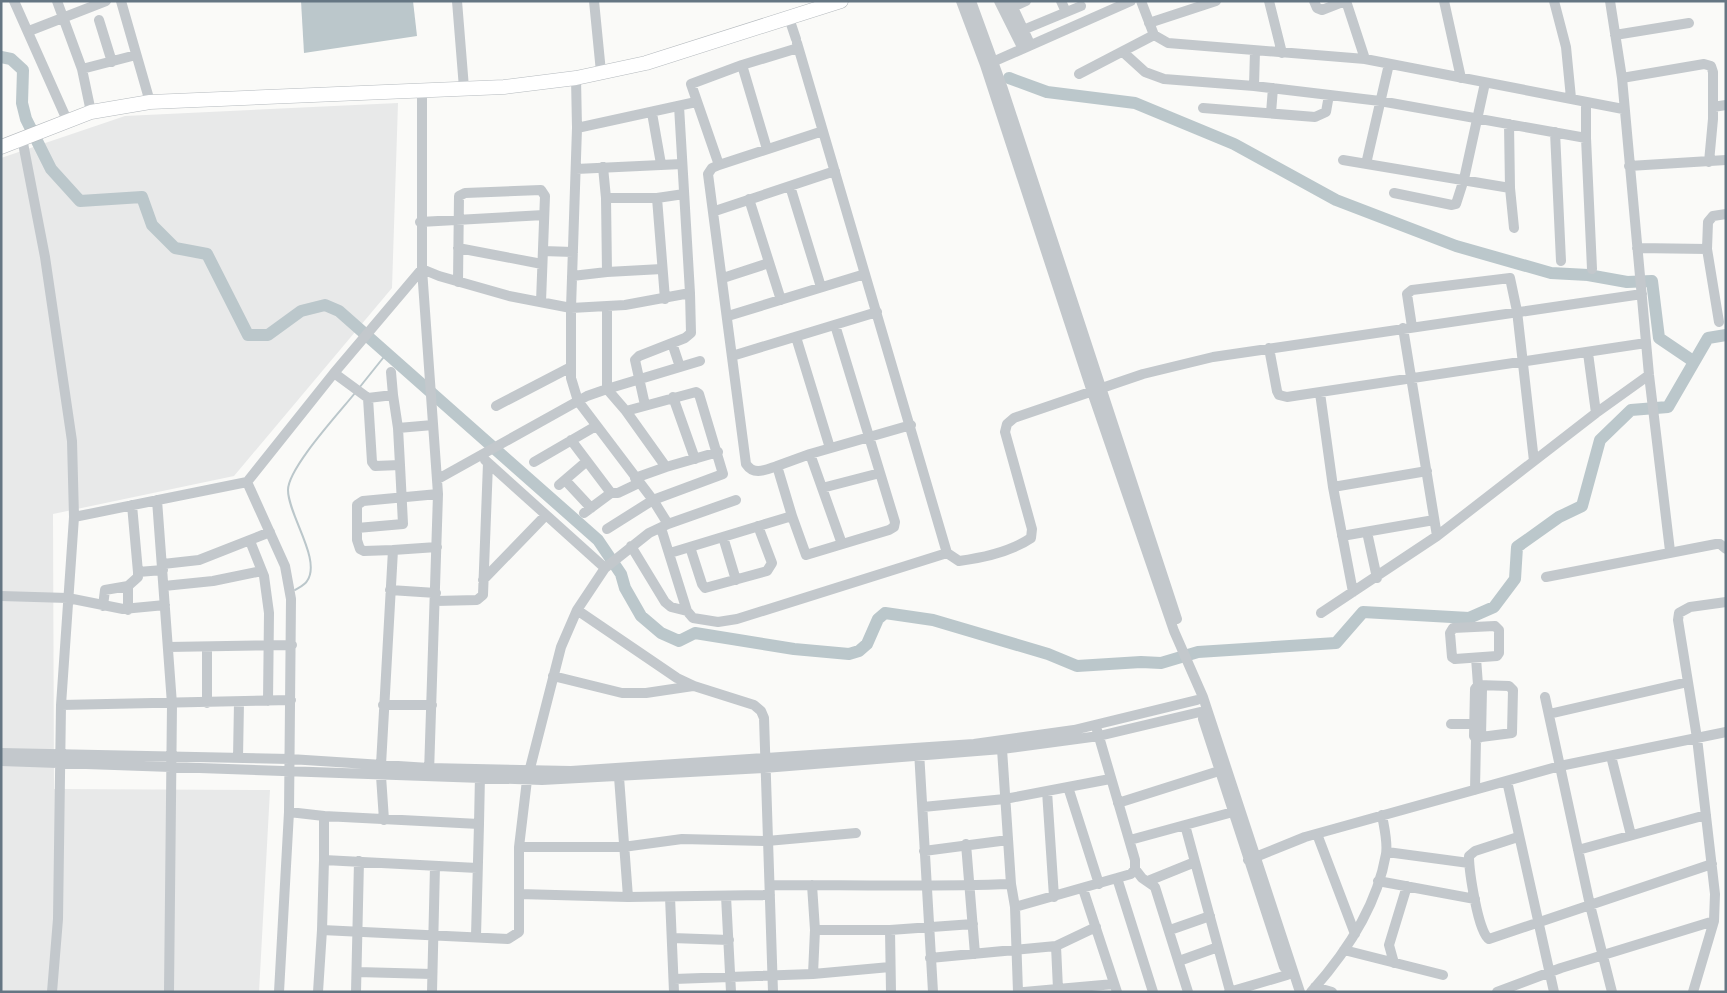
<svg xmlns="http://www.w3.org/2000/svg" width="1727" height="993" viewBox="0 0 1727 993" font-family="'Fira Sans',sans-serif">
	<rect width="100%" height="100%" fill="#fafaf8"/>
	<path fill="#e8e9e9" d="M398,103L392,288L234,476L53,514L54,789L270,790L259,992H1V158L125,116Z"/>
	<path fill="#bbc7cb" d="M301,1H413L417,36L304,53Z"/>
	<g fill="none" stroke-linecap="round" stroke-linejoin="round">
		<path stroke="#bbc7cb" stroke-width="2" d="M359,388L387,353
			M295,590C298,588 305,585 307,581C322,560 288,515 288,490C288,468 339,413 355,393"/>
		<path stroke="#bbc7cb" stroke-width="12" d="M1,57L11,59L23,70L22,103L26,119L51,169L80,201L142,197L152,225L175,248L207,254L248,335H268L301,311L325,305L339,311L598,540L621,574L625,588L641,616L661,633L679,641L695,633L794,649L849,654L859,651L867,644L878,619L885,613L933,620L1048,654L1077,666L1141,662L1161,663L1198,652L1336,643L1363,612L1469,618L1494,607L1515,579L1517,547L1559,517L1582,506L1600,440L1631,410L1668,407L1708,338L1726,335
			M1009,78L1047,92L1135,103L1234,144L1336,200L1456,246L1551,273L1588,275L1627,282L1652,281L1659,338L1693,361"/>
		<g stroke="#b5babe" stroke-width="15">
			<path id="major" d="M1,147L91,112L150,102L504,87L576,78L646,63L841,1"/>
		</g>
		<path stroke="#c3c8cc" stroke-width="10" d="M14,1L67,120
			M57,1L82,69L91,112
			M121,1L150,102
			M457,1L464,88
			M594,1L601,72
			M961,1L985,65L1092,392L1174,631L1203,697L1300,992
			M971,1L1003,89L1177,619
			M999,1L1022,47
			M1010,1L1030,44
			M1061,1L1066,12
			M1141,1L1154,35L1168,43L1365,59L1623,109
			M1269,1L1282,53
			M1314,1L1317,8L1322,10L1345,1
			M1346,1L1365,59
			M1444,1L1461,78
			M1554,1L1566,47L1571,98
			M1610,1L1622,78L1649,375L1670,551
			M1013,7L1026,1
			M789,18L796,39
			M99,20L112,62
			M1149,23L1216,1
			M1023,30L1081,6
			M29,31L106,1
			M1615,35L1689,23
			M1123,52L1145,72L1164,79L1254,86L1380,101L1586,138
			M988,64L1131,1
			M742,65L798,48
			M82,69L136,55
			M1079,74L1154,35
			M576,78L577,128L571,308V378L578,401L653,500L668,524
			M1622,78L1704,64L1711,66L1713,72V119L1709,162
			M1254,86L1255,51
			M422,90V269L438,494L429,773
			M1586,102V138L1592,269
			M679,106L690,293
			M1713,107L1726,105
			M1203,108L1315,117L1326,112L1329,95
			M652,113L661,164
			M1271,113L1273,88
			M1509,124L1510,188L1514,228
			M577,128L696,102
			M1555,132L1561,261
			M22,138L45,257L72,441L74,517L61,705L58,919L52,992
			M1343,160L1510,188
			M1366,164L1389,64
			M719,165L691,84L742,65L767,149
			M1629,166L1726,160
			M603,167L606,198L607,272L662,269
			M576,169L682,164
			M790,186L821,287
			M1394,193L1452,205L1456,204L1464,179L1485,83
			M606,198H657L684,194
			M657,198L665,299
			M749,199L781,300
			M715,211L835,171
			M420,222L544,215
			M458,248L542,264
			M1637,248L1707,249
			M543,251L573,252
			M572,276L607,272
			M723,278L769,263
			M458,282L459,196L465,193L541,190L545,196L541,302
			M607,307V389L700,361
			M728,316L865,274
			M1719,322L1707,249L1708,222L1713,216L1726,214
			M1412,327L1407,294L1412,290L1510,278L1517,311L1534,461
			M1403,328L1437,536
			M796,337L830,448
			M672,343L680,367
			M1269,348L1277,391L1279,395L1287,397L1646,343
			M1588,353L1596,413
			M732,356L877,312
			M391,372L393,395
			M334,373L368,398
			M1320,393L1333,487L1353,592
			M673,397L695,459
			M496,406L571,367
			M626,411L666,467L635,478
			M398,428L393,395L368,398L372,462L375,466L400,465L398,428L433,425
			M571,440L611,493H618L639,483
			M810,454L842,544
			M485,460L605,568
			M534,462L596,426
			M777,466L810,454L911,425
			M666,467L718,452
			M438,479L587,396L607,389L626,411L696,392L699,394L723,474L653,500L607,529
			M565,480L591,508
			M247,482L285,566L291,599L289,812L279,992
			M559,485L587,461
			M1333,487L1427,471
			M822,488L880,473
			M157,500L172,704L169,992
			M584,513L611,493
			M792,516L806,555L889,530L894,527L895,522L835,325
			M74,517L247,482L334,373L422,269L439,276L509,296L571,308L625,305L690,293L691,333L685,338L639,356L635,360L645,405
			M357,528L403,524L400,465
			M661,528L687,611L693,618L718,622L737,619L947,553L797,43
			M1367,532L1377,578
			M1342,536L1434,520
			M723,537L736,580
			M250,541L264,576L269,613L268,701
			M631,546L665,602L671,607L687,611
			M690,547L702,584L705,588L767,571L772,563L758,526
			M393,550L364,551L360,549L357,540V505L363,501L438,494
			M670,553L792,516L777,466C765,470 754,476 746,464L708,174L712,168L719,165L823,131
			M947,553L959,561C982,558 1012,551 1031,538L1032,529L1005,432L1007,424L1014,418L1143,374L1213,357L1642,294
			M163,564L199,560L270,532
			M138,572L163,570
			M1546,577L1716,544H1720L1726,549
			M483,580L546,515
			M164,586L213,581L262,571
			M390,590L436,593
			M1,596L68,598L123,609L165,605
			M436,601L477,600L483,595L488,463
			M103,606L105,590L128,586
			M128,610V586L138,577V572L132,505
			M577,610L677,678L694,686L754,705L761,711L764,718L773,992
			M1321,613L1437,536L1596,413L1649,375
			M1495,626L1499,630V653L1497,656L1455,659L1452,657L1450,633L1453,628Z
			M168,647L292,645
			M1476,658L1478,685L1509,686L1513,690L1512,733L1481,737
			M553,676L622,693H646L693,686
			M1545,697L1590,905L1612,992
			M207,703V647
			M61,705L291,700
			M383,705H432
			M1549,714L1688,682
			M1203,719L1284,967
			M1451,724H1480
			M1002,749L1011,884
			M919,751L933,992
			M1,753L290,759L429,768L571,771L974,744L1074,730L1197,700
			M1611,756L1631,835
			M238,758L239,702
			M1,761L542,780L764,768L1002,749L1099,736L1200,712
			M381,765L393,550L437,547
			M381,776L384,820
			M619,777L628,897
			M1507,781L1554,992
			M1068,787L1099,884
			M1475,790L1476,739L1474,736L1475,689L1478,685L1482,689L1481,737L1476,739
			M1047,791L1054,897
			M1118,803L1219,771
			M923,807L1005,799L1110,779
			M289,812L324,816V860L477,868
			M324,816L479,824L476,936
			M479,824L480,775
			M1185,825L1233,812
			M1317,834L1355,934
			M1518,837L1475,851L1469,856C1469,870 1478,933 1489,939L1712,864
			M1130,840L1185,825L1230,991
			M966,844L975,954
			M519,847H623L682,839L767,841L856,833
			M1578,850L1706,815
			M924,851L1008,840
			M1387,852L1469,863
			M1248,860L1305,837L1560,766L1726,732
			M1135,869L1142,878L1155,887L1188,992
			M1117,878L1153,992
			M1148,881L1195,862
			M1378,881L1475,899
			M771,885C851,885 931,887 1011,884L1015,907L1131,874L1135,869V860L1097,730
			M812,885L815,930L813,974
			M1083,889L1117,992
			M519,894L628,897L770,895
			M726,896L731,992
			M670,897L674,992
			M1015,907L1018,992
			M322,930L324,860
			M815,930H890L973,924
			M890,930L891,992
			M1170,930L1210,916
			M672,938L729,940
			M1056,946L1058,989
			M1344,950L1443,975
			M930,958L1056,946L1096,927
			M1179,961L1218,947
			M1394,963L1389,945L1407,886
			M357,972L432,974
			M674,979L813,974L890,967
			M1315,987L1332,992
			M318,992L322,930L508,939L519,932V847L527,780L561,647L577,610L605,568L649,533L668,524L736,500
			M356,992L359,861
			M432,992L435,866
			M1024,992L1114,984
			M1229,992L1287,975
			M1311,992C1346,953 1377,906 1386,854C1388,842 1384,827 1382,815
			M1497,992L1561,968L1714,921
			M1693,992L1714,921L1715,894L1697,738L1678,620L1679,613L1690,607L1726,602"/>
		<use href="#major" stroke="#fff" stroke-width="14"/>
	</g>
	<rect width="1727" height="993" fill="none" stroke="#657683" stroke-width="5"/>
</svg>
